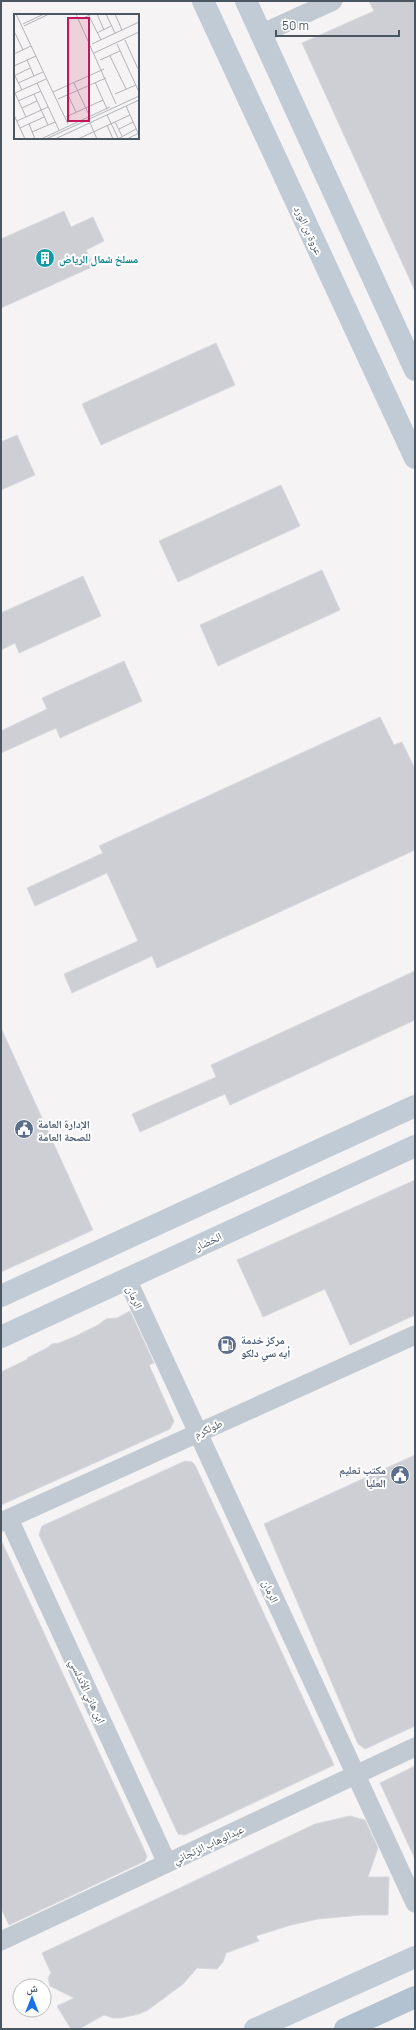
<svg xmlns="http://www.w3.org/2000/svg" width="416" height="2030" viewBox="0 0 416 2030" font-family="Manrope,'Noto Naskh Arabic',sans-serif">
	<rect width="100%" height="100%" fill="#f5f3f3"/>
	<path fill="#cdcfd5" stroke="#d7d9de" d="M369,1H415V291L302,43L374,11Z
		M64,211L71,227L93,217L104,241L86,250L94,266L1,308V239Z
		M216,343L235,385L101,445L82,404Z
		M17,435L35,475L1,490V442Z
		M281,485L300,526L178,582L159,541Z
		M322,570L340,610L218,666L200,625Z
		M83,576L101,616L19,653L15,643L1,650V613Z
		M124,661L142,701L60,738L56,728L1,753V731L47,709L42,698Z
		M380,717L394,745L402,742L415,769V850L157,968L152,956L72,993L64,974L138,941L107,873L35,906L27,888L103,853L99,846Z
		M415,971V1020L230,1105L225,1094L140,1132L132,1114L216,1077L211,1065Z
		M1,1028L93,1230L1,1272Z
		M415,1180V1315L350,1345L325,1289L263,1317L237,1260Z
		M130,1311L154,1363L149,1365L174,1421L170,1429L1,1505V1372L28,1359L27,1358L47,1348L52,1344L59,1343L76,1336L98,1325L106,1319L115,1318V1319Z
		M415,1455V1726L365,1749L358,1744L264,1524Z
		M185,1461L192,1462L195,1465L334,1765L185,1835L178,1834L39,1535L42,1526Z
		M1,1540L147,1856L145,1861L9,1925L1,1908Z
		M415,1766V1859L380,1783Z
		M350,1816L365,1820L378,1848L368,1877H389L388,1915H361L318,1919L291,1925L256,1936L259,1941L226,1953L223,1962L217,1969L197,1968L183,1984L148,2010L139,2014L121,2018H113L104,2015L79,2029H71L57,2006L74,1998L50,1986L48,1978L51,1973L42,1953L315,1824Z"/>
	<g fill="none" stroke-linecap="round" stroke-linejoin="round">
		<path stroke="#c1cad2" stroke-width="19" d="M261,34L333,1
			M127,1279L415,1903
			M9,1519L167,1863
			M1,1522L415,1335
			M1,1941L415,1747"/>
		<path stroke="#c1cbd6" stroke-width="22" d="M203,1L415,458
			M246,1L415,370
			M1,1296L415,1106
			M1,1337L415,1146
			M255,2029L415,1957"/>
		<path stroke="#b3c2d1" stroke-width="22" d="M345,2029L415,1997"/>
	</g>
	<defs>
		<g id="building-disc" transform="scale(1)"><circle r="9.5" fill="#0f9aa8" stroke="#fff"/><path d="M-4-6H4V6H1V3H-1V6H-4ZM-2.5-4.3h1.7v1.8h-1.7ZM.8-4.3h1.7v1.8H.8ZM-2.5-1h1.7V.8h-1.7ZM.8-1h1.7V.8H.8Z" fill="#fff"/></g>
		<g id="civic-disc" transform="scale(1)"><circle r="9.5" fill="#5c6f8a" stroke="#fff"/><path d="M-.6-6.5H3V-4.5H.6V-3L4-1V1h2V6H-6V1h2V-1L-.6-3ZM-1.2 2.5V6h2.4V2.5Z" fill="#fff"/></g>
		<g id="fuel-disc" transform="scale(1)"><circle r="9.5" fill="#5c6f8a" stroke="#fff"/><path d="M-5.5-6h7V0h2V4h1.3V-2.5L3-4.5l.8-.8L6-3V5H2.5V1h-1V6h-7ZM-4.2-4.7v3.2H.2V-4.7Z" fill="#fff"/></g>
	</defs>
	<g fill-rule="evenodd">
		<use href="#building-disc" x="45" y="258"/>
		<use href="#civic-disc" x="24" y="1129"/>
		<use href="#fuel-disc" x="227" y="1345"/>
		<use href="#civic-disc" x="400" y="1475"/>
	</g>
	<g text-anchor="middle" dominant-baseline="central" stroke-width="4" stroke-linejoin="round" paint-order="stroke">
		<g font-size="11" fill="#4a5661" stroke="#fff">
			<text transform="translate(309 230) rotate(65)">عروة بن الورد</text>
			<text transform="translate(208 1241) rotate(-25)">الخضار</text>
			<text transform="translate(135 1297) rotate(65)">الرمان</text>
			<text transform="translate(208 1428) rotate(-24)">طولكرم</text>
			<text transform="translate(271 1591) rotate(65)">الرمان</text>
			<text transform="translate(88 1691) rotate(65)">ابن هاني الأندلسي</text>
			<text transform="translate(208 1844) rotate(-25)">عبدالوهاب الزنجاني</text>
		</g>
		<g font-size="11" font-weight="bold" fill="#0d838f" stroke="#fff" text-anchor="start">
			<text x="59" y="258">مسلخ شمال الرياض</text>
		</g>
		<g font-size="11" font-weight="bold" fill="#4e5e75" stroke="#fff" text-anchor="start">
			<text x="38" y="1123">الإدارة العامة<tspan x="38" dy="13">للصحة العامة</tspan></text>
			<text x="241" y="1339">مركز خدمة<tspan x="241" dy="13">أيه سي دلكو</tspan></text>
			<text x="386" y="1469" text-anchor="end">مكتب تعليم<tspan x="386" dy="13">العليا</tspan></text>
		</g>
	</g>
	<g transform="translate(14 14)">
		<rect width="125" height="125" fill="#f5f3f3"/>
		<path fill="none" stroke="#b1b4b9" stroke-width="1" d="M2,0L54,110M62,0L102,90M83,0L90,16M92,0L101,19M101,0L108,16M75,2L87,26M67,5L78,0M9,10L30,0M10,12L35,0M1,19L9,36M83,19L97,12M111,26L125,57M78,30L125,8M103,30L125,78M80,39L125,18M0,40L17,32M96,42L112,75M13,46L20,62M86,46L106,37M0,52L22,42M0,62L16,54M1,62L8,76M81,68L93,95M4,69L29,58M23,69L45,116M60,69L76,103M0,77L12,103M39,78L90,55M1,79L32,65M20,80L34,111M101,80L122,71M54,81L62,98M44,85L92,64M4,87L27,77M112,92L125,121M8,94L23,87M0,101L11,125M93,101L104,124M52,103L89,86M3,107L34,93M101,108L108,122M76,109L83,125M15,110L21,125M93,111L99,125M6,114L30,103M105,115L119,108M18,118L41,108M27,125L96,93M32,125L125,82M41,125L125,86M64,125L116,101M104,125L122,115M113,125L125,119"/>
		<path fill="#c2185b" fill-opacity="0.15" stroke="#c2185b" stroke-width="2" d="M54,4H75V107H54Z"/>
		<rect width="125" height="125" fill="none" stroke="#4a5661" stroke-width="2"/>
	</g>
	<rect width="416" height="2030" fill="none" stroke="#4a5661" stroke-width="4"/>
	<g transform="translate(32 1998)"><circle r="19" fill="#ffffff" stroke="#b7bbc0"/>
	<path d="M0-3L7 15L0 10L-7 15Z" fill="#1a73e8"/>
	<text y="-6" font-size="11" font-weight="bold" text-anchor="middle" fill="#4a5661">ش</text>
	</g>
	<path d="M276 30v6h123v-6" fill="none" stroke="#4a5661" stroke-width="2"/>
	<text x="282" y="30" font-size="12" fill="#4a5661" stroke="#ffffff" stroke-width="3" paint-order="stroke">50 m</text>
</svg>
